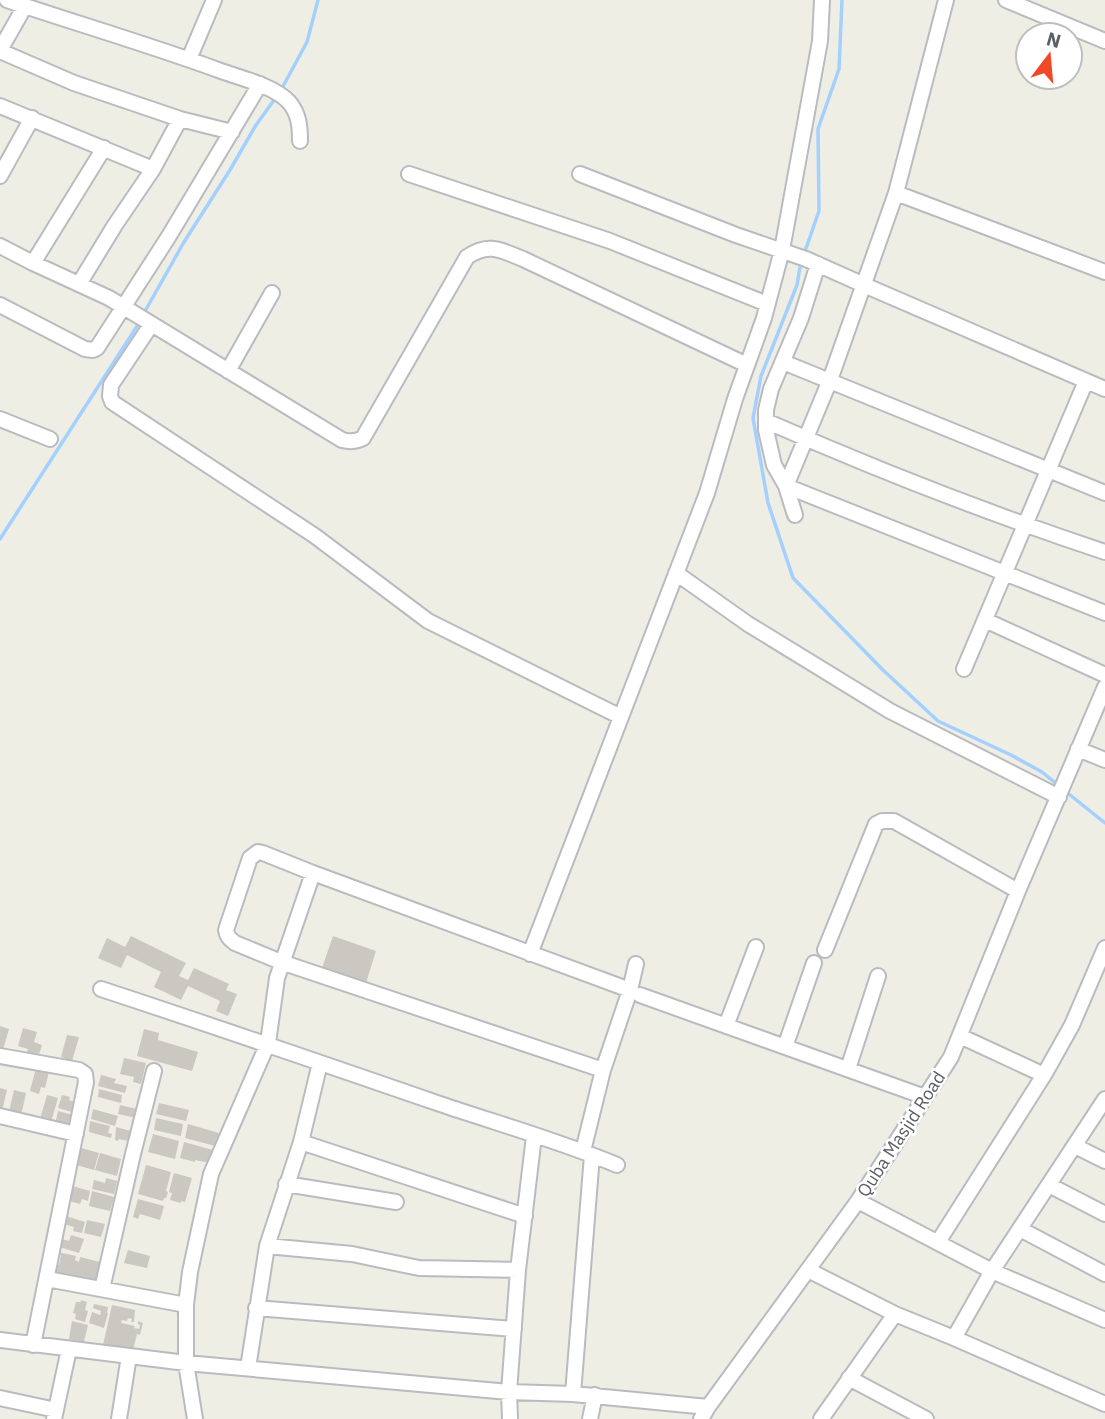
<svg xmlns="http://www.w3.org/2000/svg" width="1105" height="1419" viewBox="0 0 1105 1419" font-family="'IBM Plex Sans',sans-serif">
	<rect width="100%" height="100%" fill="#efeee4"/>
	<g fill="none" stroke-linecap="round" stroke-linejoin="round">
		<path stroke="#a4d0ff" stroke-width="3.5" d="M281,90L307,42L318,0
			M804,254L819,211L818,129L839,69L842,0
			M801,261L797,285L761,376L753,418L768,503L793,578L883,670L938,721L1011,755L1042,772L1059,786
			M144,313L184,242L230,170L256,125L277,96
			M0,539L141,320
			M1065,791L1105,823"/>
	</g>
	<path fill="#cac8c1" d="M131,936L186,963L179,976L188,980L194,968L229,984L226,990L237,994L228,1016L216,1011L220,1001L188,986L181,1000L154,987L161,972L127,955L121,968L98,958L107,938L125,947Z
		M333,936L376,951L366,983L322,968Z
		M0,1026L9,1029L3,1050L0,1049Z
		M23,1028L37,1032L34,1042L42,1045L38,1058L26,1055L28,1049L18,1046Z
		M144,1029L159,1033L158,1040L198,1052L192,1071L137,1056Z
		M67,1035L79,1037L72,1061L61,1057Z
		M124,1058L146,1063L141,1084L133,1082L134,1077L120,1074Z
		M36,1068L49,1072L45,1088L41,1087L39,1094L30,1091Z
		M101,1075L116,1079L114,1083L127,1086L125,1093L98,1086Z
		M0,1088L7,1090L1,1115H0Z
		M99,1089L122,1095L121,1103L98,1097Z
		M14,1090L26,1093L21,1116L9,1112Z
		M47,1095L58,1098L51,1122L40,1119Z
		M62,1095L70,1097L69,1100L75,1102L72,1112L58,1108Z
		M159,1103L189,1110L186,1121L156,1114Z
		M120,1105L141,1110V1119L118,1114Z
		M93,1109L118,1116L115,1126L91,1119Z
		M58,1111L73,1115L70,1127L55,1124Z
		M156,1118L183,1124L181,1136L154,1130Z
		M90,1121L110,1126L108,1133L112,1134L111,1138L89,1132Z
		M188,1124L219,1133L215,1146L185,1138Z
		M116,1127L138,1133L136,1138L129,1136L128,1141L119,1139L118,1141L115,1140Z
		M153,1134L179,1141L175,1159L148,1152Z
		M184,1142L213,1150L210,1163L195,1160V1162L180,1158Z
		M78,1147L99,1153L94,1170L73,1164Z
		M100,1153L121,1159L117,1176L95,1170Z
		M146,1165L171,1172L166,1191L168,1192L166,1198H164L163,1201L138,1194Z
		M174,1173L192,1178L185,1202L181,1201V1203L170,1200L172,1193L169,1192Z
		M106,1178L117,1181L114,1194L92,1189L94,1180L105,1183Z
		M69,1185L90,1191L88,1201L82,1199L80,1204L65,1200Z
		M92,1191L114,1197L110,1211L89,1206Z
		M138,1199L164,1206L160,1220L140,1214L138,1219L133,1217Z
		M66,1216L85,1222L82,1233L73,1231L74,1227L64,1224Z
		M87,1220L105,1224L101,1237L84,1233Z
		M71,1235L84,1239L79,1253L59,1247L62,1239L69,1241Z
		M128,1250L150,1256L147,1268L124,1263Z
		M58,1252L76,1256L75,1260L79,1262L80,1257L104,1263L99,1281L91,1279L90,1281L53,1273L55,1264L59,1265L61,1255L57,1254Z
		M81,1300L87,1302L85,1310L88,1311L85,1322L75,1319L76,1314L73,1313L76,1302H81Z
		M94,1304L108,1307L107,1313H108L104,1328L89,1323L92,1312L100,1315L101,1311L93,1308Z
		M112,1305L135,1310L134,1322H131L132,1319L128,1318L127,1321L122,1320L121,1323L135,1326L134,1328L139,1329L140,1325L138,1324V1321L143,1323L140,1335L137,1334L133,1350L112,1345L111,1347L103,1345Z
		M72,1321L88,1325L84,1342L69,1339Z"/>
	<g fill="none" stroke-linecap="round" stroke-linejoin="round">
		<g stroke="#b9bbc1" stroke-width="18">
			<path id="minor" d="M7,0C78,24 150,45 221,71C241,78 274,86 289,102C299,114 300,126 300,141
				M946,0L896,193L830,380L786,486L1105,613
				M1006,0L1105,41
				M0,50L25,6
				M0,51L74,83L180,119L232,132
				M189,59L214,0
				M0,106L153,169
				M409,174L610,241L767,304
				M580,174L736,235L806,259L864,285L1105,389
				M0,176L32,118
				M896,193L1105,272
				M0,246L33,263L109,298L342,440C350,442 356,442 363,438L467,257C488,242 501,250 523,259L747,365
				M33,263L104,148
				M79,284L115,225L153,169L180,119
				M0,305L85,349L93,350L97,348L169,236L260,84
				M151,325L111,385L110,396L112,402L315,536L428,621L621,717
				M783,362L1105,493
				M228,371L272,293
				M0,419L50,439
				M766,421C877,470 990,514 1105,552
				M795,515L786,486L774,465L766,430V410L771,389L801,318L818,264
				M676,573L748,624L890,711L1059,797
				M985,620L1105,675
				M964,669L1086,381
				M1078,749L1105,760
				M825,950L876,824L882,821H894L1018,891
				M530,954L707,493L735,399L764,318L782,250L820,41L822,0
				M101,989C214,1026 327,1065 440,1104C499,1124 560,1141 617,1165
				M640,995L925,1097
				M726,1026L756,947
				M960,1036L1044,1075
				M785,1047L814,963
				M0,1056L79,1070L85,1074L86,1082L33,1345
				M848,1069L878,976
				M603,1070L281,962L235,943C230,939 227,937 226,930L250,858L258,852L263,853L313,873L630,990
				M0,1116L76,1134
				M301,1142L525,1216
				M1075,1146L1105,1161
				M583,1151L603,1070L630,990L636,964
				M286,1184L396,1202
				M1049,1185L1105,1214
				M858,1201L992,1271L1105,1320
				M1020,1229L1105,1274
				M938,1242L1044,1075L1072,1025L1105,948
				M267,1246L352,1254L419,1268L518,1270
				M808,1270L895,1314L954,1338L1105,1404
				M47,1279L186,1305
				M102,1289L133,1154L154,1071
				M256,1308L514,1329
				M954,1338L992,1271L1105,1099
				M0,1340L186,1363L509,1392L573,1394L708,1407
				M248,1368L267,1246L301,1142L320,1063
				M849,1378L926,1419
				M573,1394L592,1155
				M0,1398L56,1410
				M54,1419L69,1349
				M119,1419L129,1356
				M195,1419L186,1363V1305L190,1272L211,1174L268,1043L277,978L313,873
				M510,1419L509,1392L518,1270L534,1136
				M590,1419L595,1395
				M701,1419L708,1407L858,1201L951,1057L1018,891L1105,687
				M821,1419L895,1314"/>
		</g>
		<use href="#minor" stroke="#fff" stroke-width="14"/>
	</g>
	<g text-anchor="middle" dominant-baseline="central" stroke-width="5" stroke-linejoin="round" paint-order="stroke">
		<g font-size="18" fill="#5c5f65" stroke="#fff">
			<text transform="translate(901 1134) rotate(-57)">Quba Masjid Road</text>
		</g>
	</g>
	<g transform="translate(1049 56) rotate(16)"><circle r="33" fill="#ffffff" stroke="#bebfc1" stroke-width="2"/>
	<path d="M0-5L12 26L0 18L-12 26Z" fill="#f14828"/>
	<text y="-10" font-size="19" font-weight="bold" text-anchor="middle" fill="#5c5f65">N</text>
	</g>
</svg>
